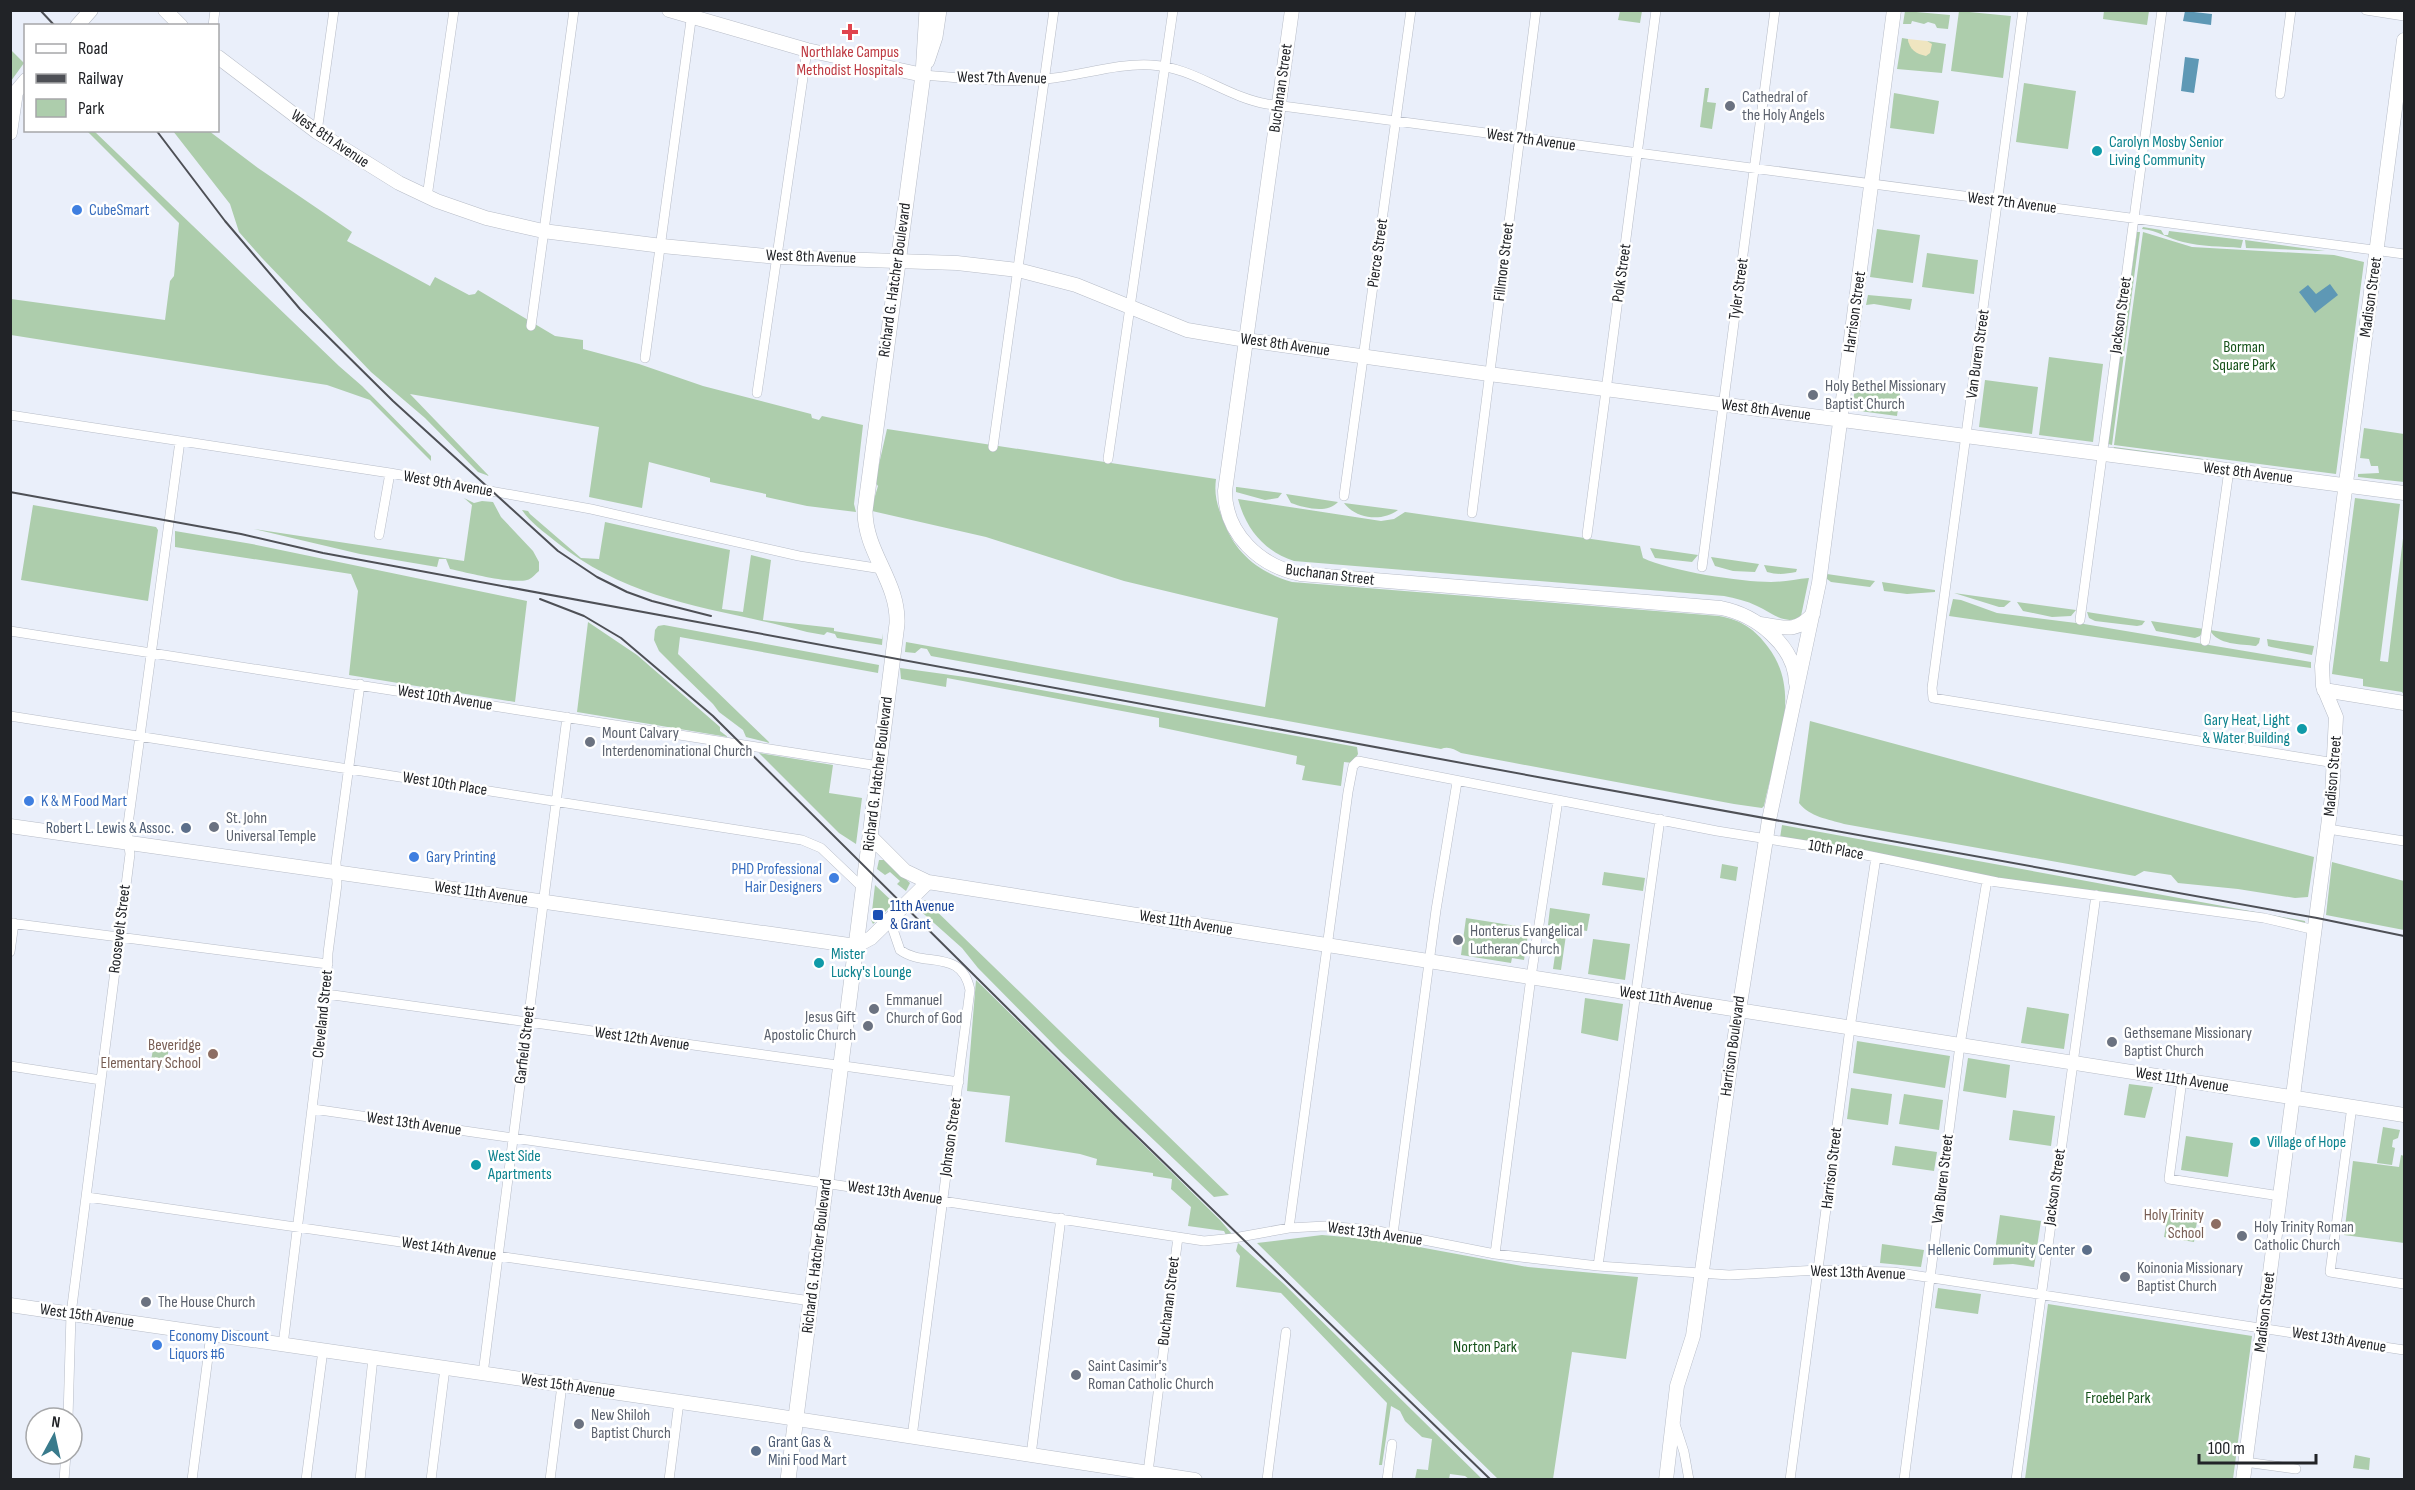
<svg xmlns="http://www.w3.org/2000/svg" width="2415" height="1490" viewBox="0 0 2415 1490" font-family="'Sofia Sans Condensed',sans-serif">
	<rect width="100%" height="100%" fill="#eaeffa"/>
	<path fill="#adcdac" d="M1620,11H1642L1640,23L1618,20Z
		M1905,11L1950,15L1948,29L1937,28L1935,24L1928,22L1924,24L1912,21L1911,24H1903Z
		M1959,11L2011,16L2003,78L1951,71Z
		M2104,11H2149L2147,25L2103,19Z
		M1902,38L1908,39L1909,43L1929,44L1927,41L1946,44L1942,73L1897,69Z
		M11,50L24,63L11,81Z
		M2024,83L2076,91L2068,149L2016,142Z
		M1705,88H1709L1707,102L1716,103L1712,129L1700,127Z
		M1894,93L1939,101L1934,134L1890,128Z
		M87,131H94L339,366L362,386L431,456V461L370,400L327,385L11,335V299L165,320L170,281L174,276L179,223Z
		M173,131H209L258,168L352,232L347,241L430,286L435,277L469,295L475,294L478,290L555,336L583,340V349L639,364L703,386L811,414L812,418L819,420L822,416L863,425L854,504L856,512L807,506L766,497V494L710,482V478L649,462L642,508L589,497L599,427L410,394L489,476L478,472L425,418L371,372L262,258L239,232L230,204Z
		M2143,227L2161,230L2164,235H2168L2169,231L2243,240L2241,248C2221,246 2202,247 2183,242C2168,239 2157,230 2142,229Z
		M1877,229L1920,235L1913,283L1870,277Z
		M2137,232H2140L2112,445L2108,444Z
		M2143,232L2192,247L2334,255L2364,262L2336,474L2114,445Z
		M2245,240L2325,251L2246,248Z
		M1927,253L1978,260L1974,294L1922,287Z
		M1868,295L1912,299L1910,310L1874,304L1866,305Z
		M2049,357L2103,364L2093,442L2039,435Z
		M1856,380L1901,386L1897,416L1852,410Z
		M1985,380L2038,387L2032,434L1979,427Z
		M2364,428L2404,434V482L2358,477V474L2379,473L2378,466H2371L2369,459L2360,458Z
		M887,429L1216,479C1214,495 1217,505 1223,520C1235,553 1258,572 1292,582L1719,616C1741,620 1755,629 1768,647C1804,694 1774,754 1764,806L1762,808L1734,804L1461,753C1454,749 1448,746 1441,749L931,656L927,649L921,648L915,653L905,652L906,642L1265,707L1278,618L1124,581L986,537L872,511V496H875L878,486L875,482Z
		M2114,447L2218,461V463L2113,449Z
		M1236,487H1237L1282,493L1278,498L1265,500L1236,492Z
		M1286,494L1338,502C1327,514 1305,508 1291,503Z
		M464,498L474,503L482,501L493,502L501,517L533,551L539,562V571C535,574 532,579 527,580C510,584 469,573 450,569L446,559H439L437,567L360,554L254,529L464,561L472,505Z
		M2355,498L2400,504L2380,661L2388,662L2404,530V695L2402,692L2363,686V679L2332,674Z
		M1238,499L1381,521L1394,519L1405,512L1640,546L1643,558C1670,571 1741,582 1771,582C1784,582 1796,579 1809,578L1801,616C1786,627 1771,612 1757,606C1747,601 1735,598 1724,596L1294,561C1264,551 1246,529 1238,499Z
		M1344,503L1398,510C1382,522 1356,519 1344,503Z
		M33,505L156,527L158,530L148,601L21,580Z
		M522,510L528,511L530,514L581,558L599,559L605,522L730,550L722,609L743,612L751,555L771,560L763,620L834,628V631L882,639L883,633L882,645L837,638L835,634L827,632L824,635L807,632C715,607 633,604 555,541C544,532 530,522 522,510Z
		M175,531L252,544L527,601L515,702L349,675L358,591L351,574L175,547Z
		M1650,548L1698,555L1692,562L1655,558Z
		M1711,557L1759,564L1755,572L1733,571L1715,566Z
		M1764,565L1797,569L1796,572C1786,574 1777,575 1767,572Z
		M1827,574L1875,581L1870,587L1831,582L1827,579Z
		M1882,582L1935,590V592L1907,594L1884,591Z
		M1954,593L2011,601L2004,607H1999Z
		M1953,599L1961,600L1997,613L2084,624L2311,662V668L1949,616Z
		M2017,602L2076,610L2071,616L2052,617L2023,611Z
		M2087,612L2145,621L2142,625L2137,626L2095,621L2089,618Z
		M2151,621L2204,629L2200,636L2195,638L2156,631Z
		M588,622L637,655L720,727V731L728,737L577,712Z
		M664,625L879,665L878,673L680,637L678,654L770,743L746,737L743,730L719,712L713,704L678,670L659,651L654,640L655,630L658,626Z
		M2210,630L2260,638L2259,643L2256,646C2241,644 2217,645 2210,630Z
		M2267,639L2314,646L2312,655L2271,647L2268,646Z
		M900,668L980,679L1357,747L1358,754L1353,763L1344,762L1341,786L1302,780L1305,766L1296,764L1297,756L1159,727V718L947,678L946,687L901,679Z
		M1810,721L2314,857L2308,897L2295,898L2238,889L2178,883L2171,875L2144,871L2135,876L1844,824C1828,819 1810,817 1799,803Z
		M759,753L833,765L829,793L862,798L856,844L839,833Z
		M1782,825L2305,921V924L2002,880L1780,838Z
		M879,860H885L910,883L906,891L897,884L900,881L890,872L885,875L877,869Z
		M2332,862L2404,881V930L2326,915Z
		M1722,864L1738,867L1736,881L1720,878Z
		M1604,872L1645,878L1643,891L1602,885Z
		M875,885L894,903L873,924L871,920Z
		M925,900L1229,1195L1214,1197L1062,1053L978,968L962,948L916,907Z
		M1550,908L1590,914L1587,931L1548,925Z
		M1466,918L1529,928L1524,960L1512,958L1511,963L1461,955Z
		M1547,932L1566,935L1561,970L1553,969L1557,941L1546,939Z
		M1593,939L1630,944L1625,980L1588,974Z
		M976,980L1220,1220L1232,1234L1226,1235L1224,1231L1188,1226L1191,1207L1171,1189L1172,1179L1153,1176V1173L1096,1165L1097,1159L1080,1154L1005,1142L1010,1096L967,1091Z
		M1585,998L1623,1004L1618,1041L1581,1033Z
		M2027,1007L2069,1014L2064,1049L2021,1043Z
		M1857,1041L1950,1056L1945,1088L1853,1073Z
		M154,1044L169,1046L166,1068L150,1066Z
		M1968,1058L2010,1065L2006,1098L1963,1091Z
		M2129,1084L2153,1087L2145,1118L2124,1115Z
		M1851,1088L1892,1094L1888,1125L1847,1119Z
		M1904,1094L1943,1100L1939,1130L1899,1124Z
		M2013,1110L2055,1116L2051,1146L2009,1140Z
		M2383,1127L2400,1130L2398,1138L2393,1140L2392,1147L2395,1148L2392,1165L2377,1163Z
		M2186,1136L2233,1143L2228,1177L2181,1170Z
		M1895,1146L1937,1152L1934,1171L1892,1165Z
		M2401,1155L2404,1156V1243L2344,1235L2353,1161L2399,1167Z
		M2169,1208L2198,1214L2194,1242L2164,1237Z
		M2000,1215L2041,1221L2034,1267L2013,1264L1993,1265Z
		M1322,1235L1381,1240L1528,1267L1638,1277L1626,1359L1572,1352L1553,1479H1498L1257,1243Z
		M1238,1243L1284,1284L1482,1479H1469L1465,1476L1450,1474L1449,1479H1415L1417,1469L1428,1470L1432,1439L1422,1437L1405,1421L1400,1411L1391,1406L1382,1465H1379L1387,1403L1281,1293L1236,1287L1240,1256L1236,1251Z
		M1882,1244L1924,1250L1921,1267L1880,1263Z
		M1938,1288L1981,1294L1978,1314L1935,1308Z
		M2048,1304L2252,1336L2233,1479H2025Z
		M2355,1455L2370,1458L2369,1470L2353,1468Z"/>
	<path fill="#efe5c0" d="M1908,39L1927,41L1932,44L1930,53L1926,56C1916,54 1909,49 1908,39Z"/>
	<path fill="#5e98b5" d="M2185,11L2212,14L2211,25L2183,21Z
		M2185,57L2199,59L2194,93L2181,91Z
		M2330,284L2338,295L2315,313L2299,292L2308,285L2316,294Z"/>
	<g fill="none" stroke-linecap="round" stroke-linejoin="round">
		<g stroke="#b7bcc7" stroke-width="10">
			<path id="street" d="M2023,10L1932,688L1933,698L2335,763
				M2366,10L2404,16
				M213,26L215,10
				M923,75C964,78 1005,83 1046,79C1081,76 1116,63 1151,65C1193,67 1226,97 1267,104L2404,254
				M2280,94L2291,10
				M317,132L334,10
				M427,197L454,10
				M531,326L574,10
				M645,358L692,13
				M757,393L807,50
				M10,415L390,473L591,509L799,556L882,569
				M993,447L1054,10
				M1108,459L1173,10
				M1344,496L1411,10
				M1472,513L1536,10
				M379,535L390,473
				M1587,535L1656,10
				M1702,567L1775,10
				M2080,620L2162,10
				M10,631L879,766
				M2205,641L2229,470
				M10,716L802,840L821,848L863,888
				M2328,829L2404,841
				M890,921L900,950C924,968 962,948 970,990L912,1437
				M10,923L328,964
				M10,952L14,923
				M326,994L959,1082
				M10,1066L101,1080
				M2182,1080L2169,1179L2280,1196
				M2352,1106L2330,1272L2404,1284
				M313,1109L811,1181L1204,1241L1234,1238L1289,1228L1325,1226L1373,1230L1495,1254L1598,1266L1729,1275L1818,1270L1893,1272L2404,1350
				M87,1197L811,1301
				M1289,1228L1348,792L1353,766L1358,761L1717,831L1856,853L1997,882L2264,918L2315,930
				M1393,1234L1436,910L1457,782
				M1495,1254L1531,977L1558,800
				M1598,1266L1660,819
				M283,1345L326,994L328,953L337,884L336,862L360,684
				M483,1374L567,717
				M68,1418L71,1314L130,854L127,832L129,817L180,441
				M1674,1421L1684,1452L1689,1480
				M1031,1455L1061,1218
				M2245,1462L2296,1469
				M1148,1472L1178,1237
				M64,1480L66,1454
				M192,1480L211,1334
				M306,1480L323,1350
				M360,1480L373,1358
				M431,1480L445,1368
				M550,1480L562,1385
				M669,1480L679,1402
				M1267,1480L1286,1332
				M1387,1480L1392,1444
				M1790,1480L1850,1028L1876,857
				M1904,1480L1960,1045L1987,880
				M2016,1480L2096,895"/>
		</g>
		<g stroke="#b7bcc7" stroke-width="15">
			<path id="secondary" d="M165,10L181,26
				M669,10L807,50L923,75
				M1292,10L1225,491C1225,534 1260,566 1300,574L1721,608C1756,615 1795,645 1796,683
				M77,26L91,10
				M218,57L317,132L399,183L437,201L486,218L543,231L662,246L777,257L957,263L1018,270L1076,285L1187,330L1246,340L1489,374L2404,493
				M10,133L16,92L26,80
				M1760,624C1784,627 1795,634 1813,614
				M2324,690L2404,703
				M10,826L856,946L871,938L928,882
				M870,836L905,871L928,882L2404,1115
				M10,1305L757,1413L1195,1480
				M1666,1480L1677,1386L1693,1336L1731,1061L1769,820L1819,583L1894,10
				M2243,1480L2332,796L2336,717L2323,686L2322,666L2404,40"/>
		</g>
		<g stroke="#b7bcc7" stroke-width="16">
			<path id="primary" d="M927,61L935,37L939,10
				M788,1480L897,624C899,582 865,553 865,511L923,75L927,10"/>
		</g>
		<use href="#street" stroke="#fff" stroke-width="9"/>
		<use href="#secondary" stroke="#fff" stroke-width="14"/>
		<use href="#primary" stroke="#fff" stroke-width="15"/>
		<path stroke="#4e5056" stroke-width="2" d="M40,10L55,26
			M156,130L225,221L300,309L393,401L558,551L597,577L627,592L652,601L711,616
			M10,492L241,534L323,553L1554,780L2317,918L2404,936
			M540,599L584,616L621,638L713,716L1115,1115L1491,1480"/>
	</g>
	<path fill="#e0444e" stroke="#fff" stroke-width="2" d="M847 23h6v6h6v6h-6v6h-6v-6h-6v-6h6z"/>
	<g fill="#6b7280" stroke="#fff" stroke-width="2">
		<circle cx="1730" cy="106" r="6"/>
		<circle cx="1813" cy="395" r="6"/>
		<circle cx="590" cy="742" r="6"/>
		<circle cx="214" cy="827" r="6"/>
		<circle cx="1458" cy="940" r="6"/>
		<circle cx="874" cy="1009" r="6"/>
		<circle cx="868" cy="1026" r="6"/>
		<circle cx="2112" cy="1042" r="6"/>
		<circle cx="2242" cy="1236" r="6"/>
		<circle cx="2125" cy="1277" r="6"/>
		<circle cx="146" cy="1302" r="6"/>
		<circle cx="1076" cy="1375" r="6"/>
		<circle cx="579" cy="1424" r="6"/>
	</g>
	<g fill="#0f9aa8" stroke="#fff" stroke-width="2">
		<circle cx="2097" cy="151" r="6"/>
		<circle cx="2302" cy="729" r="6"/>
		<circle cx="819" cy="963" r="6"/>
		<circle cx="2255" cy="1142" r="6"/>
		<circle cx="476" cy="1165" r="6"/>
	</g>
	<g fill="#3f7fe0" stroke="#fff" stroke-width="2">
		<circle cx="77" cy="210" r="6"/>
		<circle cx="29" cy="801" r="6"/>
		<circle cx="414" cy="857" r="6"/>
		<circle cx="834" cy="878" r="6"/>
		<circle cx="157" cy="1345" r="6"/>
	</g>
	<g fill="#5c6f8a" stroke="#fff" stroke-width="2">
		<circle cx="186" cy="828" r="6"/>
		<circle cx="2087" cy="1250" r="6"/>
		<circle cx="756" cy="1451" r="6"/>
	</g>
	<rect fill="#1a4fb4" stroke="#fff" stroke-width="2" x="872" y="909" width="12" height="12" rx="3"/>
	<g fill="#8d6e63" stroke="#fff" stroke-width="2">
		<circle cx="213" cy="1054" r="6"/>
		<circle cx="2216" cy="1224" r="6"/>
	</g>
	<g text-anchor="middle" dominant-baseline="central" stroke-width="5" stroke-linejoin="round" paint-order="stroke">
		<g font-size="16" fill="#be3a42" stroke="#fff">
			<text x="850" y="52">Northlake Campus<tspan x="850" dy="18">Methodist Hospitals</tspan></text>
		</g>
		<g font-size="16" fill="#212327" stroke="#fff">
			<text transform="translate(1002 78) rotate(1)">West 7th Avenue</text>
			<text transform="translate(1281 88) rotate(-82)">Buchanan Street</text>
			<text transform="translate(330 139) rotate(34)">West 8th Avenue</text>
			<text transform="translate(1531 140) rotate(8)">West 7th Avenue</text>
			<text transform="translate(2012 203) rotate(7)">West 7th Avenue</text>
			<text transform="translate(1378 253) rotate(-82)">Pierce Street</text>
			<text transform="translate(811 257) rotate(2)">West 8th Avenue</text>
			<text transform="translate(1504 262) rotate(-83)">Fillmore Street</text>
			<text transform="translate(1622 273) rotate(-82)">Polk Street</text>
			<text transform="translate(895 280) rotate(-82)">Richard G. Hatcher Boulevard</text>
			<text transform="translate(1739 289) rotate(-82)">Tyler Street</text>
			<text transform="translate(2371 297) rotate(-82)">Madison Street</text>
			<text transform="translate(1855 312) rotate(-82)">Harrison Street</text>
			<text transform="translate(2121 315) rotate(-82)">Jackson Street</text>
			<text transform="translate(1285 345) rotate(8)">West 8th Avenue</text>
			<text transform="translate(1978 354) rotate(-82)">Van Buren Street</text>
			<text transform="translate(1766 410) rotate(7)">West 8th Avenue</text>
			<text transform="translate(2248 473) rotate(7)">West 8th Avenue</text>
			<text transform="translate(448 484) rotate(10)">West 9th Avenue</text>
			<text transform="translate(1330 575) rotate(7)">Buchanan Street</text>
			<text transform="translate(445 698) rotate(9)">West 10th Avenue</text>
			<text transform="translate(878 774) rotate(-83)">Richard G. Hatcher Boulevard</text>
			<text transform="translate(2333 776) rotate(-85)">Madison Street</text>
			<text transform="translate(445 784) rotate(9)">West 10th Place</text>
			<text transform="translate(1836 850) rotate(10)">10th Place</text>
			<text transform="translate(481 893) rotate(8)">West 11th Avenue</text>
			<text transform="translate(1186 923) rotate(9)">West 11th Avenue</text>
			<text transform="translate(120 929) rotate(-83)">Roosevelt Street</text>
			<text transform="translate(1666 999) rotate(9)">West 11th Avenue</text>
			<text transform="translate(323 1014) rotate(-84)">Cleveland Street</text>
			<text transform="translate(642 1039) rotate(8)">West 12th Avenue</text>
			<text transform="translate(525 1045) rotate(-83)">Garfield Street</text>
			<text transform="translate(1733 1046) rotate(-82)">Harrison Boulevard</text>
			<text transform="translate(2182 1080) rotate(9)">West 11th Avenue</text>
			<text transform="translate(414 1124) rotate(8)">West 13th Avenue</text>
			<text transform="translate(951 1137) rotate(-82)">Johnson Street</text>
			<text transform="translate(1832 1168) rotate(-83)">Harrison Street</text>
			<text transform="translate(1943 1179) rotate(-83)">Van Buren Street</text>
			<text transform="translate(2055 1187) rotate(-82)">Jackson Street</text>
			<text transform="translate(895 1193) rotate(8)">West 13th Avenue</text>
			<text transform="translate(1375 1234) rotate(8)">West 13th Avenue</text>
			<text transform="translate(449 1249) rotate(8)">West 14th Avenue</text>
			<text transform="translate(817 1256) rotate(-83)">Richard G. Hatcher Boulevard</text>
			<text transform="translate(1858 1273) rotate(2)">West 13th Avenue</text>
			<text transform="translate(1169 1301) rotate(-83)">Buchanan Street</text>
			<text transform="translate(2265 1312) rotate(-83)">Madison Street</text>
			<text transform="translate(87 1316) rotate(8)">West 15th Avenue</text>
			<text transform="translate(2339 1340) rotate(9)">West 13th Avenue</text>
			<text transform="translate(568 1386) rotate(8)">West 15th Avenue</text>
		</g>
		<g font-size="16" fill="#5b616d" stroke="#fff" text-anchor="start">
			<text x="1742" y="97">Cathedral of<tspan x="1742" dy="18">the Holy Angels</tspan></text>
			<text x="1825" y="386">Holy Bethel Missionary<tspan x="1825" dy="18">Baptist Church</tspan></text>
			<text x="602" y="733">Mount Calvary<tspan x="602" dy="18">Interdenominational Church</tspan></text>
			<text x="226" y="818">St. John<tspan x="226" dy="18">Universal Temple</tspan></text>
			<text x="1470" y="931">Honterus Evangelical<tspan x="1470" dy="18">Lutheran Church</tspan></text>
			<text x="886" y="1000">Emmanuel<tspan x="886" dy="18">Church of God</tspan></text>
			<text x="856" y="1017" text-anchor="end">Jesus Gift<tspan x="856" dy="18">Apostolic Church</tspan></text>
			<text x="2124" y="1033">Gethsemane Missionary<tspan x="2124" dy="18">Baptist Church</tspan></text>
			<text x="2254" y="1227">Holy Trinity Roman<tspan x="2254" dy="18">Catholic Church</tspan></text>
			<text x="2137" y="1268">Koinonia Missionary<tspan x="2137" dy="18">Baptist Church</tspan></text>
			<text x="158" y="1302">The House Church</text>
			<text x="1088" y="1366">Saint Casimir's<tspan x="1088" dy="18">Roman Catholic Church</tspan></text>
			<text x="591" y="1415">New Shiloh<tspan x="591" dy="18">Baptist Church</tspan></text>
		</g>
		<g font-size="16" fill="#0d838f" stroke="#fff" text-anchor="start">
			<text x="2109" y="142">Carolyn Mosby Senior<tspan x="2109" dy="18">Living Community</tspan></text>
			<text x="2290" y="720" text-anchor="end">Gary Heat, Light<tspan x="2290" dy="18">&amp; Water Building</tspan></text>
			<text x="831" y="954">Mister<tspan x="831" dy="18">Lucky's Lounge</tspan></text>
			<text x="2267" y="1142">Village of Hope</text>
			<text x="488" y="1156">West Side<tspan x="488" dy="18">Apartments</tspan></text>
		</g>
		<g font-size="16" fill="#366cbe" stroke="#fff" text-anchor="start">
			<text x="89" y="210">CubeSmart</text>
			<text x="41" y="801">K &amp; M Food Mart</text>
			<text x="426" y="857">Gary Printing</text>
			<text x="822" y="869" text-anchor="end">PHD Professional<tspan x="822" dy="18">Hair Designers</tspan></text>
			<text x="169" y="1336">Economy Discount<tspan x="169" dy="18">Liquors #6</tspan></text>
		</g>
		<g font-size="16" fill="#17521b" stroke="#fff">
			<text x="2244" y="347">Borman<tspan x="2244" dy="18">Square Park</tspan></text>
			<text x="1485" y="1347">Norton Park</text>
			<text x="2118" y="1398">Froebel Park</text>
		</g>
		<g font-size="16" fill="#4e5e75" stroke="#fff" text-anchor="end">
			<text x="174" y="828">Robert L. Lewis &amp; Assoc.</text>
			<text x="2075" y="1250">Hellenic Community Center</text>
			<text x="768" y="1442" text-anchor="start">Grant Gas &amp;<tspan x="768" dy="18">Mini Food Mart</tspan></text>
		</g>
		<g font-size="16" fill="#164399" stroke="#fff" text-anchor="start">
			<text x="890" y="906">11th Avenue<tspan x="890" dy="18">&amp; Grant</tspan></text>
		</g>
		<g font-size="16" fill="#785e54" stroke="#fff" text-anchor="end">
			<text x="201" y="1045">Beveridge<tspan x="201" dy="18">Elementary School</tspan></text>
			<text x="2204" y="1215">Holy Trinity<tspan x="2204" dy="18">School</tspan></text>
		</g>
	</g>
	<rect width="2415" height="1490" fill="none" stroke="#212327" stroke-width="24"/>
	<rect x="24" y="24" width="195" height="108" fill="#ffffff" stroke="#a6a7a9" stroke-width="1.5"/>
	<rect x="36" y="44" width="30" height="9" fill="#ffffff" stroke="#a6a7a9" stroke-width="1.5"/>
	<text x="78" y="54" font-size="18" fill="#212327">Road</text>
	<rect x="36" y="74" width="30" height="9" fill="#4e5056" stroke="#a6a7a9" stroke-width="1.5"/>
	<text x="78" y="84" font-size="18" fill="#212327">Railway</text>
	<rect x="36" y="99" width="30" height="18" fill="#adcdac" stroke="#a6a7a9" stroke-width="1.5"/>
	<text x="78" y="114" font-size="18" fill="#212327">Park</text>
	<g transform="translate(54 1436) rotate(8)"><circle r="28" fill="#ffffff" stroke="#a6a7a9" stroke-width="1.5"/>
	<path d="M0-4.5L10 22L0 15L-10 22Z" fill="#397b8c"/>
	<text y="-9" font-size="16" font-weight="bold" text-anchor="middle" fill="#212327">N</text>
	</g>
	<path d="M2199 1454v9h117v-9" fill="none" stroke="#212327" stroke-width="3"/>
	<text x="2208" y="1454" font-size="18" fill="#212327" stroke="#ffffff" stroke-width="4.5" paint-order="stroke">100 m</text>
</svg>
